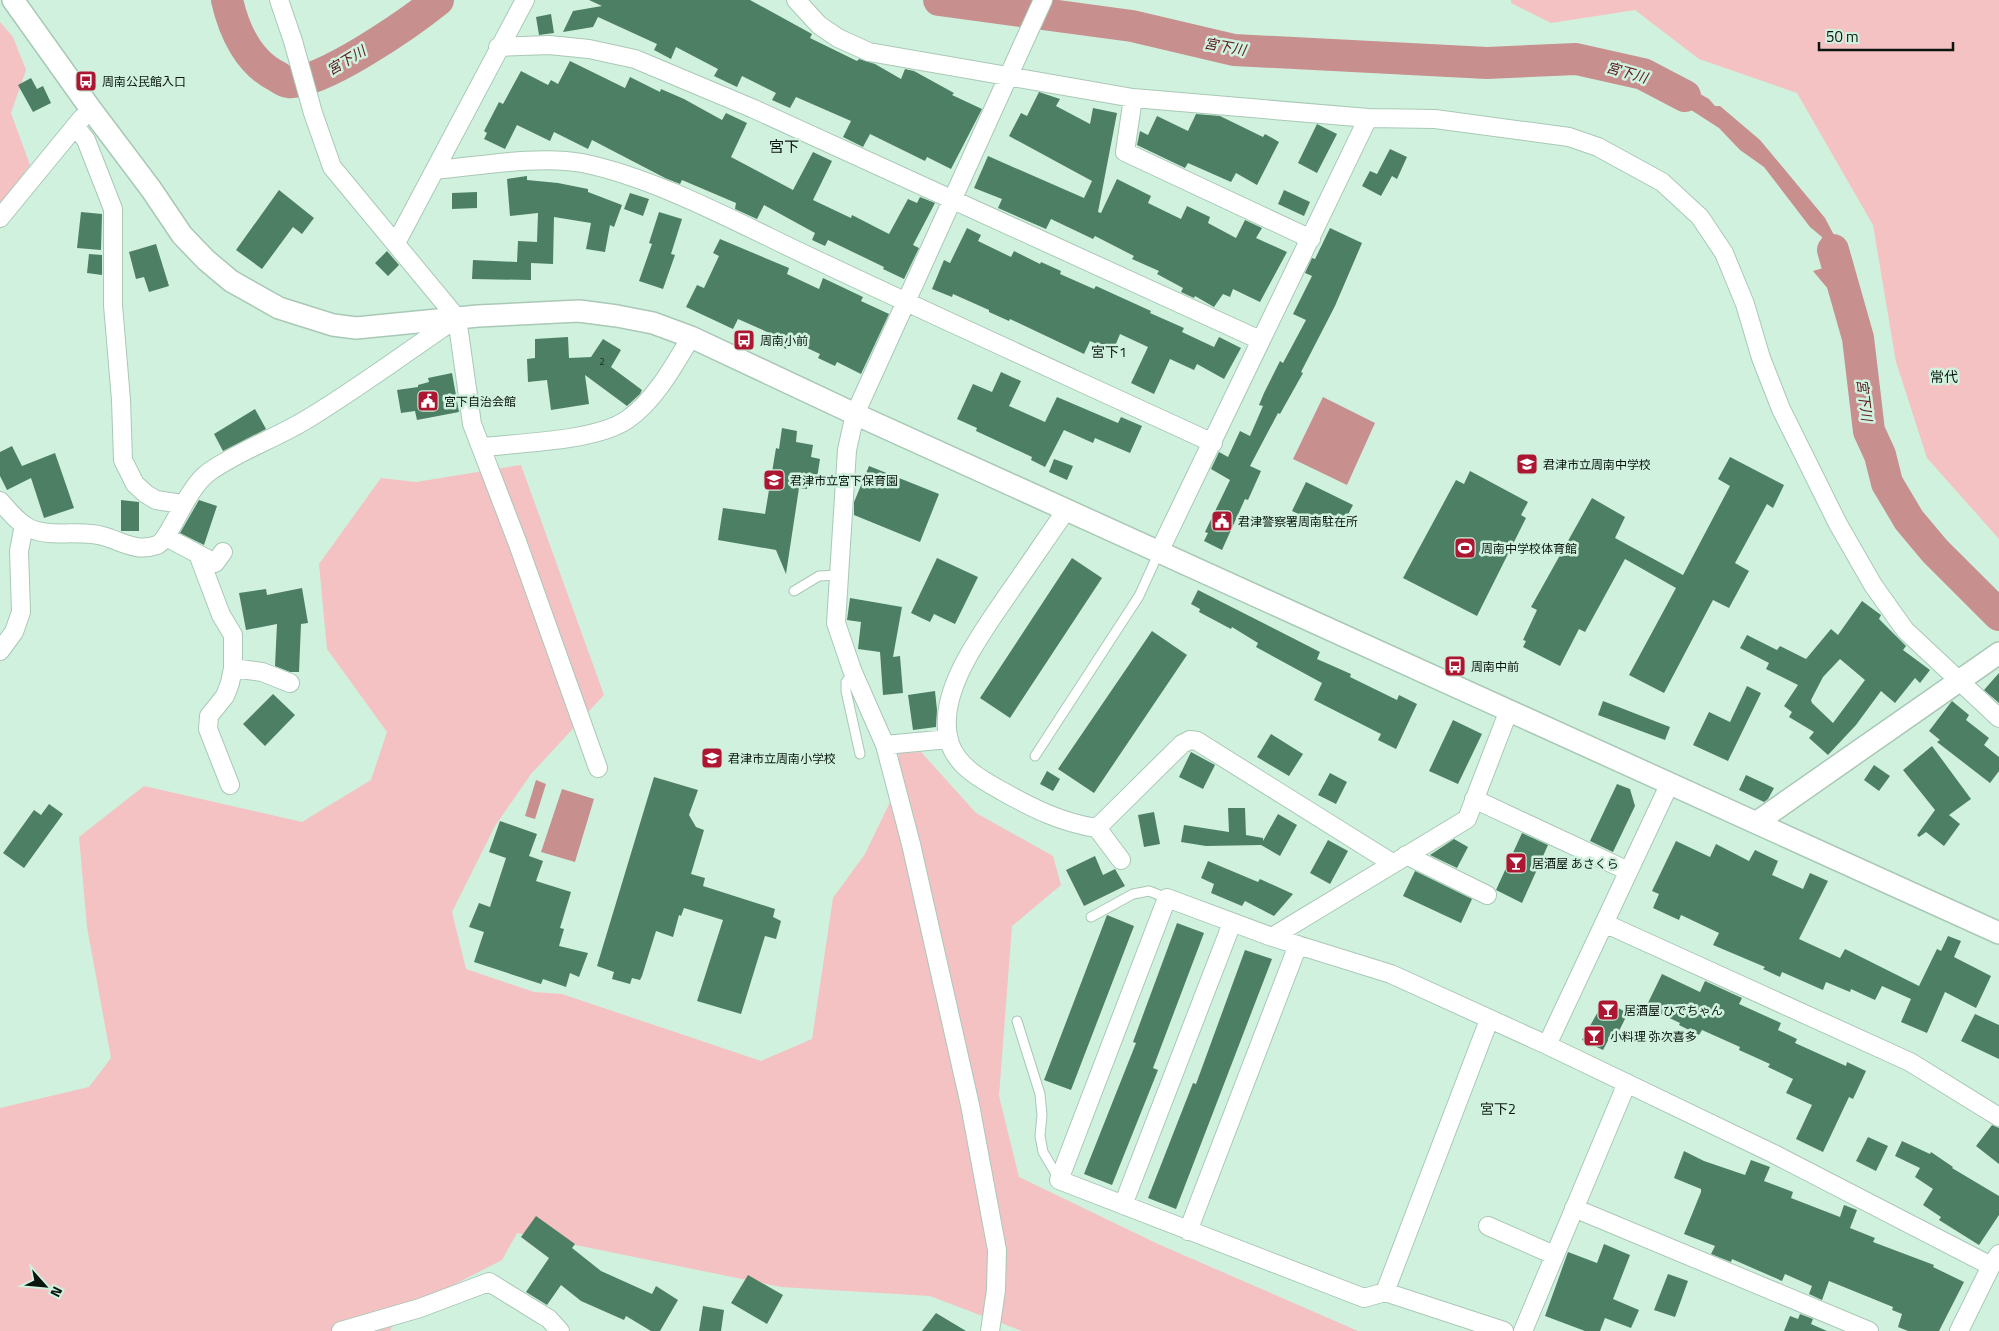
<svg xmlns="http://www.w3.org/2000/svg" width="1999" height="1331" viewBox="0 0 1999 1331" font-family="'Titillium Web','Noto Sans JP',sans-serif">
	<rect width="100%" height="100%" fill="#d0f1de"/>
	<path fill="#f4c2c2" d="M1511,0H1999V539L1927,458L1896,362L1873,225L1797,93L1699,59L1635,10L1551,23L1511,3Z
		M0,22L13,37L26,70L11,113L30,165L0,205Z
		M521,465L604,695L531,774L495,826L452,912L466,969L534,992L562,994L761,1061L812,1039L833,898L865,854L892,798L899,753L921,752L976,813L1053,856L1061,885L1012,926L999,1096L1019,1177L1158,1244L1358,1331H1022L930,1296L781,1287L517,1233L502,1260L397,1314L390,1331H0V1108L89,1087L111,1058L87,927L79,837L144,786L302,822L371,780L387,732L327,649L319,564L381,478L416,482Z"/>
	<path fill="#c78f8e" d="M1649,65L1709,99L1715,106H1720L1760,140L1825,218L1835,237L1843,262L1847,263L1850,274L1854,278L1852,292L1834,296L1813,271L1827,267L1822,237L1810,227L1764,167L1740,150L1719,128L1643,79Z
		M1323,397L1375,423L1347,485L1293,459Z
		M536,780L546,784L535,819L525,816Z
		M562,789L594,799L575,862L541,852Z"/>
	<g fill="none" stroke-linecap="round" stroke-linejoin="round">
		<path stroke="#c78f8e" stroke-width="32" d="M227,0C234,31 249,63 278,77C281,79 285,82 288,82C320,86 412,21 438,0
			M939,0L1132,26L1234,50L1487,63L1576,59L1643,74L1685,96
			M1833,250L1858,338L1869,431L1880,455L1887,483L1909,520L1935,551L1999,615"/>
	</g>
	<path fill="#4d7f64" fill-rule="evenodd" d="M589,0H750L812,34L810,38L857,61L859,59L875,64L901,79L905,69L914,71L954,93L952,95L982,109L951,169L927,157L925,161L870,134L863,147L843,137L851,121L796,97L790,108L772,100L776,93L742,76L737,87L714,76L718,69L676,47L671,59L654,50L657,44L598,17L593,27L563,32L573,11L602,6Z
		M551,14L554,33L539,35L536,17Z
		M570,61L625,88L630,77L660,92L661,89L684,99L722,120L726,113L747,123L731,157L793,190L813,152L832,161L813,200L851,218L852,215L889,234L908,199L917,203L920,197L935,203L913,245L919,248L904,279L883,269L884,267L828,240L825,246L812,240L815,233L764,205L757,219L735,209L736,203L682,180L680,184L665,178L592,140L588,149L554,132L550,141L517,125L505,149L484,139L487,133L484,131L499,102L503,104L521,71L548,85L551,80L558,84Z
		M31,78L37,89L43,86L51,103L33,112L18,85Z
		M1039,92L1060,99L1056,106L1090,124L1093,108L1117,113L1098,212L1101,213L1117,179L1151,196L1148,203L1181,219L1187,206L1210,217L1208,223L1236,238L1245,220L1262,228L1256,238L1287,252L1260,302L1233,289L1230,297L1223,294L1214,307L1195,296L1194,298L1181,292L1183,288L1157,274L1159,271L1132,259L1134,256L1095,236L1093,239L1051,219L1046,229L998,208L1002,199L974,188L988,156L1084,198L1092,181L1009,136L1021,113L1027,116Z
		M1196,114L1220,116L1263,137L1265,134L1279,142L1257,185L1236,173L1231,182L1188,163L1185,168L1137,145L1140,131L1148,135L1157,116L1188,131Z
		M1317,124L1337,134L1317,173L1298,163Z
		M1390,149L1407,157L1397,179L1392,176L1381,196L1362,186L1370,171L1377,174Z
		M527,176V180L558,183L588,189V192L622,205L614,227L610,225L605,252L586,249L591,223L554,217L553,264L531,263V280L472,279L473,260L517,262L518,241L537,242L538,213L510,216L507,179Z
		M279,190L314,218L302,234L293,227L262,269L236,250Z
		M1284,190L1310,202L1304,216L1278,204Z
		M477,192V208L452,209V193Z
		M630,193L649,199L643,216L624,209Z
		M81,212L102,214L101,250L77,248Z
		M659,212L682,219L671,254L675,255L663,289L639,281L652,244L649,243Z
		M967,228L981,235L978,241L1011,257L1014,251L1040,264L1041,262L1061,271L1060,274L1094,289L1096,286L1151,311L1150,313L1184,328L1182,332L1214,347L1219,337L1241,348L1224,379L1197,364L1194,370L1170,359L1154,394L1131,383L1148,347L1120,334L1113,351L1090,341L1084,354L1010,319L1009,321L989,312V310L953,294L952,297L932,289L944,260L950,263Z
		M1330,228L1362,243L1335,306L1301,372L1303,373L1280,414L1278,413L1250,466L1261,471L1248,500L1245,499L1222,550L1204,541L1208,533L1205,532L1230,480L1211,469L1219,452L1228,457L1240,431L1250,436L1263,406L1259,405L1264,393L1280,361L1283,363L1306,320L1293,314L1312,276L1305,273L1312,258L1315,259Z
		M720,239L789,268L787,274L819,289L823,278L863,297L861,301L889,314L861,374L837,362L835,366L818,358L820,354L790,340L786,349L771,342L774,335L738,319L733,329L686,307L697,285L704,288L719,256L713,253Z
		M156,244L169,286L149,292L144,277L136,279L129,252Z
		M387,251L399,265L388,276L375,263Z
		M89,254L102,255V275L87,273Z
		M568,337L569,358L591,357L603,339L621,350L611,367L642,390L640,394L627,406L585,375L589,404L551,410L547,380L528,382L527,359L535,358V339Z
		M1001,372L1021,381L1009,406L1045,422L1057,397L1118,423L1121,417L1142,426L1130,453L1095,438L1093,443L1064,430L1045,467L1031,460L1032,457L976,431L977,428L957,419L973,384L992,392Z
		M452,373L459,412L417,420L415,411L401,413L397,390L418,387V385L429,382L428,378Z
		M255,409L266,429L223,451L214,434Z
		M782,428L797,431L796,442L813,445L811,457L820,459L817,478L809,477L807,489L799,488L786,574L776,550L718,540L723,508L765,514L776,448L779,449Z
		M12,446L22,466L55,453L74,508L44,518L31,478L7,490L0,476V452Z
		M1730,457L1784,485L1773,508L1767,504L1735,563L1749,571L1729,608L1713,600L1664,693L1629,675L1676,588L1625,559L1585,632L1579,629L1560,666L1523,647L1526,641L1523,640L1537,610L1531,607L1592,498L1625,517L1615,538L1683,575L1730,486L1718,479Z
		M1054,459L1073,466L1067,480L1049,472Z
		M869,466L939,494L920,542L854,515V502Z
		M1470,471L1528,502L1521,515L1526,518L1477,616L1403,578L1456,480L1464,484Z
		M1306,482L1353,505L1342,526L1322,516L1318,523L1292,511Z
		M121,500L139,502V531H121Z
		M199,500L217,506L204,545L180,533Z
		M937,558L978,577L955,624L934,614L930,622L911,613Z
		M1072,558L1102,578L1010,718L980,698Z
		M302,588L308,623L301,624L299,672H290L275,666L277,624L246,630L239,593L266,589L267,595Z
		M1198,590L1320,652L1317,659L1351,674L1350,677L1397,700L1399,695L1417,704L1396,749L1378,740L1381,734L1314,700L1322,683L1256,647L1258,643L1232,627L1231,629L1199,612L1200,609L1191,604Z
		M850,598L902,607L893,657L900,656L903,693L883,695L880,652L858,649L861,622L847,620Z
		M1862,601L1881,615L1879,619L1906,646L1903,650L1930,670L1920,683L1915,678L1895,703L1881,691L1856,725L1828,755L1809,738L1814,732L1789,717L1792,712L1784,706L1798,685L1766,669L1769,663L1740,648L1747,635L1777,650L1780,646L1806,659L1831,629L1838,635ZM1840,659L1865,680L1833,723L1812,703L1811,700L1823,677Z
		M1152,631L1187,655L1094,793L1058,769Z
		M1999,673V703L1984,690Z
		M1747,686L1761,693L1728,761L1693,745L1709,712L1730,722Z
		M935,691L937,710L936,727L913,730L908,695Z
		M273,694L295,715L265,746L243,724Z
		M1603,701L1670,727L1665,740L1598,715Z
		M1952,701L1969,715L1966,720L1989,738L1984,745L1999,757V771L1990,783L1937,742L1940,740L1929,731Z
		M1453,720L1482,734L1458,784L1429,771Z
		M1271,734L1303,754L1289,776L1257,757Z
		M1932,746L1971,799L1949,815L1960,824L1944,846L1926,832L1919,837L1917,835L1935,810L1903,770Z
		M1191,752L1215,765L1203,789L1179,777Z
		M1874,765L1890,776L1879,791L1864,780Z
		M1047,771L1060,779L1053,791L1040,784Z
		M1330,773L1347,782L1336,804L1318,795Z
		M1746,775L1774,788L1768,799L1764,802L1739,790Z
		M654,777L698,790L689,815L696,827L704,830L691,874L705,878L703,886L775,909L773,917L781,921L776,939L765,936L741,1014L697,1001L723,920L684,908L681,916L679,915L673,937L656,931L642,976L640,980L632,978L630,984L612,979L614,972L597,966Z
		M1617,784L1630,789L1635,806L1613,852L1590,841Z
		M49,804L63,814L24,868L3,853L34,810L41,815Z
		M1228,808H1245L1246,835L1263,838V841L1278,814L1297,825L1280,856L1261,845L1206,846L1181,842L1184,825L1229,832Z
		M1154,812L1160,844L1144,847L1138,815Z
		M500,821L537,834L529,856L543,861L536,881L571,892L560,928L564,929L559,946L588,953L579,977L570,973L566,987L543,979L541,984L474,962L484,932L469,927L479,903L490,907L506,858L489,852Z
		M1522,833L1548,845L1522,903L1496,890Z
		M1454,839L1468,847L1457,868L1430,855Z
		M1328,840L1348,851L1330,884L1310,873Z
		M1676,841L1710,857L1716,844L1749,861L1755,850L1778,861L1772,875L1803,889L1810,873L1828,881L1799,939L1840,958L1845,949L1919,986L1937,949L1941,951L1948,936L1961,941L1954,957L1991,976L1976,1008L1945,992L1927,1033L1901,1022L1911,999L1882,986L1875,1000L1851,989L1850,992L1826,982L1823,990L1782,972L1780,977L1763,969L1765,967L1713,945L1719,933L1681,915L1679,920L1653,908L1659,894L1652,891Z
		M1095,856L1103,875L1115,869L1125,886L1084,906L1066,870Z
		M1208,861L1258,882L1260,879L1293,894L1274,916L1245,901L1242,906L1211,893L1214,884L1201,878Z
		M1415,871L1472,899L1461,923L1403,896Z
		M1107,915L1134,926L1071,1090L1044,1080Z
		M1177,923L1204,933L1153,1068L1158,1070L1112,1185L1084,1174L1136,1043L1133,1042Z
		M1245,950L1272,959L1176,1209L1148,1198L1193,1083L1196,1084Z
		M1662,974L1700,992L1705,981L1742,998L1739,1004L1781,1023L1778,1030L1797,1039L1795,1043L1846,1066L1847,1062L1866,1071L1853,1099L1849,1097L1823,1152L1796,1139L1812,1105L1786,1093L1793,1079L1768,1067L1770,1064L1739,1050L1740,1047L1702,1030L1699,1035L1679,1025L1680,1023L1646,1007Z
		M1604,1001L1628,1013L1619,1031L1614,1029L1603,1050L1582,1040Z
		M1975,1014L1999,1025V1059L1961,1041Z
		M1992,1125L1999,1128V1164L1976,1146Z
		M1868,1137L1888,1146L1876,1171L1856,1161Z
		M1902,1141L1930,1154L1931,1152L1953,1167L1952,1168L1999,1196V1215L1979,1245L1939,1220L1941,1217L1923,1205L1933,1189L1915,1177L1920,1168L1895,1156Z
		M1684,1151L1704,1161L1745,1175L1751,1160L1770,1167L1764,1181L1793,1192L1791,1198L1840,1217L1844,1205L1857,1210L1850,1228L1875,1238L1873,1242L1934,1265L1933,1267L1964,1282L1939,1331H1908L1898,1327L1902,1314L1892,1310L1893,1307L1829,1281L1822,1300L1809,1294L1812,1286L1785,1274L1782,1281L1732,1259L1731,1262L1711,1254L1715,1246L1684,1234L1701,1192V1189L1674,1178Z
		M536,1216L575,1244L572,1248L601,1271L652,1294L656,1286L678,1300L660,1331H651L626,1316L624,1320L581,1301L561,1285L547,1305L526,1292L549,1258L521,1237Z
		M1604,1244L1630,1255L1613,1299L1639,1310L1631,1328L1605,1318L1600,1331H1585L1545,1316L1568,1252L1597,1263Z
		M1668,1274L1688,1281L1675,1317L1654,1310Z
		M748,1275L783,1295L767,1324L731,1303Z
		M703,1306L724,1310L721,1331H699Z
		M936,1313L966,1331H922Z
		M1800,1314L1813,1319L1811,1324L1827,1331H1784L1790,1316L1798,1319Z"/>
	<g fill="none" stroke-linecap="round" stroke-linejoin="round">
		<g stroke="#a9c8b6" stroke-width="11">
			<path id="service" d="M794,591L819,576L839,575
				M853,673L846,682V691L860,754
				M1035,756L1139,596L1159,552
				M1091,917L1133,894L1149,891L1167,898
				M1017,1021L1040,1094L1042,1115L1040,1136L1043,1152L1059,1179"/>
		</g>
		<g stroke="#a9c8b6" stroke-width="20">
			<path id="minor" d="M279,0L293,41L313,113L332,167L457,318L472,424L518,544L598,768
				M796,0L819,25L838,38L869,52L1133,98L1368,118L1435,119L1569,137L1598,147L1662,182L1700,217L1724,253L1745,304L1761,358L1781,409L1838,524L1873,585L1905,630L1999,718
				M498,47L549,45L589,49L635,59L754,109L1260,340
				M1133,98L1125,152L1311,239
				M75,126L86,140L113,209V305L121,400L123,460L135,484L146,494L156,500L182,504
				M435,170C479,166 539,155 582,163C661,179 749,229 823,263C952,324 1083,383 1213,443
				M0,218L82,118
				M396,243L525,0
				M482,447C520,443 598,441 628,419C656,399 674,365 691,337
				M0,501C9,511 18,523 31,529C54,538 83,529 106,537C125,543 137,552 157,545C170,540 186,488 209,472C240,450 277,438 309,418C360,387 408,351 457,318
				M1067,509C1048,536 1030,563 1011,590C985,629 933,694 950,744C958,767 982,780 1002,791C1032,808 1062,823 1097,828L1182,744L1190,740L1197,741L1392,863
				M166,537L215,563L223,552
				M1159,552L1368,118
				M198,554L221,615L233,635V668L230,683L225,696L209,716L208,729L230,785
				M0,651L14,632L21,612L19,551L24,525
				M233,668L262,672L290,683
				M885,745L949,739
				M1474,799L1628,871
				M1097,828L1121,860
				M1406,855L1487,895
				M1604,923L1910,1062L1999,1117
				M1272,937L1467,819L1509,710
				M1547,1045L1670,783
				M1123,1205L1232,923
				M1574,1208L1869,1331
				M1488,1226L1554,1255
				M1188,1231L1298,945
				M1385,1292L1489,1020
				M341,1331L420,1308L489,1282L549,1319L560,1331
				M990,1331L996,1290L997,1250L970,1105L911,844L885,745L852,670L836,623L847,450L855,414L1043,0
				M1504,1331L1385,1292L1364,1298L1059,1180L1167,898L1272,937L1391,974L1547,1045L1772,1153L1991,1266
				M1523,1331L1627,1083
				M1959,1331L1991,1266L1999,1254"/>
		</g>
		<g stroke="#a9c8b6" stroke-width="24">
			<path id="tertiary" d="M13,0L90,108L151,189L182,235L206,260L231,281L279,308L333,325L356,328L478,316L579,311L617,316L653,323L691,337L855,414L1999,933
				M1757,822L1999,653"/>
		</g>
		<use href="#service" stroke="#fff" stroke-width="9"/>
		<use href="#minor" stroke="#fff" stroke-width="18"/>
		<use href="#tertiary" stroke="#fff" stroke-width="21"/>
	</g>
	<defs>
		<g id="bus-square" transform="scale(1.125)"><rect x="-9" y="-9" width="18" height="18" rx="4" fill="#ac1631" stroke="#d0f1de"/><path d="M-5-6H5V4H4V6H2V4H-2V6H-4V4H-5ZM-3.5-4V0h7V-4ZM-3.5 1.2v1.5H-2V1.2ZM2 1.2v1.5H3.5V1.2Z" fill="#fff"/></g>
		<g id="civic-square" transform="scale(1.125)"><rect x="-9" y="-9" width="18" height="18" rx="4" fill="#ac1631" stroke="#d0f1de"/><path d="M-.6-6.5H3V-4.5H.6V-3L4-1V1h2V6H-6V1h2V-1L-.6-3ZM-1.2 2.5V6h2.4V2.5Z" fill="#fff"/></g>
		<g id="school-square" transform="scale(1.125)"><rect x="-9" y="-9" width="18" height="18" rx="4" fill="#ac1631" stroke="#d0f1de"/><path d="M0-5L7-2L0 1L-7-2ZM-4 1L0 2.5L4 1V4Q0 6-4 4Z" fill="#fff"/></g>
		<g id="stadium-square" transform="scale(1.125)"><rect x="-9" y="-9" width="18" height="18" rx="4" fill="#ac1631" stroke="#d0f1de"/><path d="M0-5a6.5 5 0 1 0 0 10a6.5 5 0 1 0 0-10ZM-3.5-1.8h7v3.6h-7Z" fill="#fff"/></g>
		<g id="bar-square" transform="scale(1.125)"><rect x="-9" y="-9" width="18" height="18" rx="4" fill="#ac1631" stroke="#d0f1de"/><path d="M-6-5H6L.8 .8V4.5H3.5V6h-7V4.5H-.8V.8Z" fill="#fff"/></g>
	</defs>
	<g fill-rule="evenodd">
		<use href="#bus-square" x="86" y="81"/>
		<use href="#bus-square" x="744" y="340"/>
		<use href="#civic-square" x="428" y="401"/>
		<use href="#school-square" x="1527" y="464"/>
		<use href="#school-square" x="774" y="480"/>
		<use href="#civic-square" x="1222" y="521"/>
		<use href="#stadium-square" x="1465" y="548"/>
		<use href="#bus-square" x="1455" y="666"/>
		<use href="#school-square" x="712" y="758"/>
		<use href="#bar-square" x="1516" y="863"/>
		<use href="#bar-square" x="1608" y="1010"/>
		<use href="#bar-square" x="1594" y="1036"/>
	</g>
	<g text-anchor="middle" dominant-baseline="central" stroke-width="5" stroke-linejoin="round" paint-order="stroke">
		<g font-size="10" fill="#1b3024">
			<text x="602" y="361">2</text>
		</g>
		<g font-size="12" fill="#0a160f" stroke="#d0f1de" text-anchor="start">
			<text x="102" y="81">周南公民館入口</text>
			<text x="760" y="340">周南小前</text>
			<text x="444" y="401">宮下自治会館</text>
			<text x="1543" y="464">君津市立周南中学校</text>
			<text x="790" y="480">君津市立宮下保育園</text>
			<text x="1238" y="521">君津警察署周南駐在所</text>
			<text x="1481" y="548">周南中学校体育館</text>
			<text x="1471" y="666">周南中前</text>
			<text x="728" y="758">君津市立周南小学校</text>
			<text x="1532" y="863">居酒屋 あさくら</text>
			<text x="1624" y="1010">居酒屋 ひでちゃん</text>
			<text x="1610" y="1036">小料理 弥次喜多</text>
		</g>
		<g font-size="14" font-style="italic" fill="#5a171d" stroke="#d0f1de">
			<text transform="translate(1225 46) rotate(10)">宮下川</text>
			<text transform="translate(346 60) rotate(-31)">宮下川</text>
			<text transform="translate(1627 72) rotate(16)">宮下川</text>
			<text transform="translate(1865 400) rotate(83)">宮下川</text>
		</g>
		<g font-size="14" fill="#0a160f" stroke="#d0f1de">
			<text x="1109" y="351">宮下1</text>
			<text x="1944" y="376">常代</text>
			<text x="1498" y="1108">宮下2</text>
		</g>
		<g font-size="15" fill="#0a160f" stroke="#d0f1de">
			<text x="784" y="146">宮下</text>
		</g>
	</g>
	<g transform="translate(45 1286) rotate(117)" stroke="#d0f1de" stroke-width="4" paint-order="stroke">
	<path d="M0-4L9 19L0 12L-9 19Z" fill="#0a160f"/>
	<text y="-8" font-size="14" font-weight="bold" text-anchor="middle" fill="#0a160f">N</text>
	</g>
	<path d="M1819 42v8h134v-8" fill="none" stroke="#0a160f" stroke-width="2.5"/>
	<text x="1826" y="42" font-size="15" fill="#0a160f" stroke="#d0f1de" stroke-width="4" paint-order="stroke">50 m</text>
</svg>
